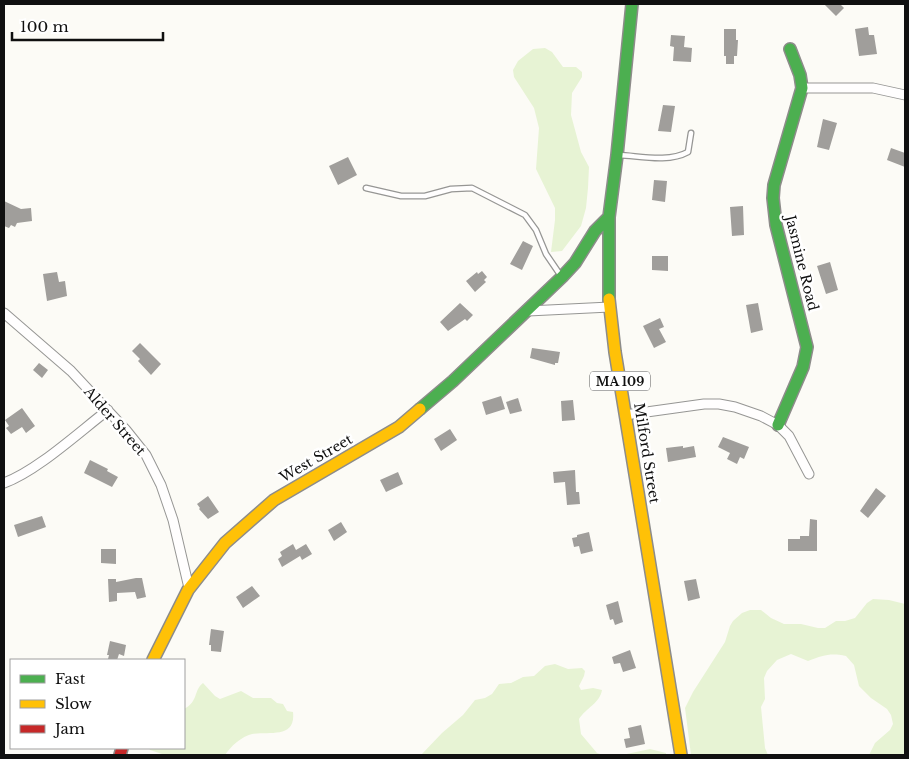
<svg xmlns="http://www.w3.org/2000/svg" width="909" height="759" viewBox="0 0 909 759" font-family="'Libre Baskerville',serif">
	<rect width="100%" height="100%" fill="#fcfbf6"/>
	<path fill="#e7f3d4" d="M545,48L552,52L563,67H576L582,72V77L572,93L571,115L581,152L589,167L588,188L586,208L581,226L562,251L551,252L555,220V208L536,169L539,128L534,108L514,77L513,70L518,61L533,49Z
		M873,599L889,600L905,604V755H869L875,743L890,730L893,724L891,715L887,709L871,698L859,686L854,665L846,656C830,653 824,655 808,661L791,654L777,660L767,671L764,678L765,699L761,707L765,748L768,755H691L685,708L693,692L725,642L730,626L733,621L742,613L750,610H761L771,618L784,624H801L818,628H825L836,621H845L855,618L867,603Z
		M555,664L568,669L582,668L585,671L584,676L579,686L581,690L593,688L602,690C600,703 586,708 579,719L581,734L597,753L603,755H421L442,733L463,715L475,700L485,698L492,694L499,684L511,683L523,677L534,676L545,666Z
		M203,683L215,696L220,699L241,691L253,698H271L277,703L283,704L287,711L293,712C296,739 269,731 252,734C242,736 230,747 225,755H165L150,750L149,748H184V709C199,701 193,691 203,683Z
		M650,749L666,753V755H622Z"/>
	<path fill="#a09e9b" d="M824,4H840L844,8L836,16Z
		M868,27L869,35H874L877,54L859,56L855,29Z
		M724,29H736V40H738L737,56H734V64H726V56H724Z
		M671,35L685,36L684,47L692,48L691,62L673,61L674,47L670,46Z
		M663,105L675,106L671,132L658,131Z
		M823,119L837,123L829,150L817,147Z
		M891,148L905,153V167L887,160Z
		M348,157L357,175L338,185L329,166Z
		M654,180L667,181L665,202L652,200Z
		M4,201L21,209L31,208L32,221L17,223L15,227L11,225L9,228L4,226Z
		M743,206L744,235L732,236L730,207Z
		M523,241L533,246L522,270L510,264Z
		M652,256H668V271L652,270Z
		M830,262L838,290L826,294L817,266Z
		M482,271L487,277L484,280L486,282L475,292L466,281L477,272L478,274Z
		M57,272L59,282L65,281L67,296L47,301L43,274Z
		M460,303L473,315L467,321L465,319L448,331L440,322Z
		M758,303L763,330L751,333L746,305Z
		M660,318L664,327L659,329L666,342L654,348L643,326Z
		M140,343L161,364L151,375L138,361L140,359L132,351Z
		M532,348L560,352L558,363H555V365L530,358Z
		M39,363L48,370L42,378L33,370Z
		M501,396L505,409L486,415L482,402Z
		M518,398L522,411L510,414L506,402Z
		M573,400L575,420L562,421L561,401Z
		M22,408L35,426L26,433L22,427L11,434L6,428L9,426L5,420Z
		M450,429L457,440L441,451L434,439Z
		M723,437L749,447L744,459L740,457L737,464L727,459L730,453L718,447Z
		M683,446V448L694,446L696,457L668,462L666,448Z
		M90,460L108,469L107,471L118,477L112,487L84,473Z
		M575,470L576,492H579L580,504L567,505L565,482L554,483L553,472Z
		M398,472L403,484L386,492L380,480Z
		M876,488L886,496L868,518L860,511Z
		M208,496L219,512L208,519L199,509L200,508L197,504Z
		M42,516L46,527L18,537L14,525Z
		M810,519L817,520V551H788V539H800V536H809Z
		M341,522L347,532L334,541L328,530Z
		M589,532L593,551L581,554L579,546L574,547L572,538L577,537V535Z
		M293,544L296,550L306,544L312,554L302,560L300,556L282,567L278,559L282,556L280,552Z
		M101,549H116V564L101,563Z
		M136,578H142L146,597L137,599L135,592L117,593V601L109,602L108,579H116V582Z
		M696,579L700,598L688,601L684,581Z
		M252,586L260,596L243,608L236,597Z
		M618,601L623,622L615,625L613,619L610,620L606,605Z
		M211,629L224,631L221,652L211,651V645H209Z
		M110,641L126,645L124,656L119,654L117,660L108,659L109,655H107Z
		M630,650L636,668L623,672L620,663L614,664L612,657Z
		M641,725L645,744L626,748L624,739L630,738L628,728Z"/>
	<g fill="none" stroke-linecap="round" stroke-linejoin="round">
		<g stroke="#969694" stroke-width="7">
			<path id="lane" d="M619,155C640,156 668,163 688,152L691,133
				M366,188L401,196H425L451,189L472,188L525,215L536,230L546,254L561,276"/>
		</g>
		<g stroke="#969694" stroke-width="11">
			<path id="street" d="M802,88H873L905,95
				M528,311L610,307
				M4,313L71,371L126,430L146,455L161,485L173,520L189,588
				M625,415L704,404H719L735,407L761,416L778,425L789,436L809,474
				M4,483C37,471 79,432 108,410"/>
		</g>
		<g stroke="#8d8c8a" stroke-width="14">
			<path id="fast" d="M609,299V217L617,155L632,4
				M420,409L453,381L562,277L575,263L595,231L609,217
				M778,425L803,367L807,347L776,225L773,198L774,185L802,88L800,75L790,49"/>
		</g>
		<g stroke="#8d8c8a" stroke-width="14">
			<path id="slow" d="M609,299L615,352L681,755
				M153,660L188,590L225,543L274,500L399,427L420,409"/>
		</g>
		<g stroke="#8d8c8a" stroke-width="14">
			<path id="jam" d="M120,755L122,748"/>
		</g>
		<use href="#lane" stroke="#fffefe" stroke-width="4.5"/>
		<use href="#street" stroke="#fffefe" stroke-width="9"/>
		<use href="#fast" stroke="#4caf50" stroke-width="11"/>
		<use href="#slow" stroke="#ffc107" stroke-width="11"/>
		<use href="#jam" stroke="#c62828" stroke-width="11"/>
	</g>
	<g text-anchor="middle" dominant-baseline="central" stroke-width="5" stroke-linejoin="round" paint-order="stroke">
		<rect fill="#fff" stroke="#585858" stroke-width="1" x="590" y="371.5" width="60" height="19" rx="4"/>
		<g font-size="12" font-weight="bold" fill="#101010">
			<text x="620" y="381">MA 109</text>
		</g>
		<g font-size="14" fill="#101010" stroke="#fff">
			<text transform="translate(802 263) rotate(76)">Jasmine Road</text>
			<text transform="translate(115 421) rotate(49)">Alder Street</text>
			<text transform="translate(647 453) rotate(81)">Milford Street</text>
			<text transform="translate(316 458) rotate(-30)">West Street</text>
		</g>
	</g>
	<rect width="909" height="759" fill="none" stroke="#101010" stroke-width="10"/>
	<rect x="10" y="659" width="175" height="90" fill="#ffffff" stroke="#9f9f9f"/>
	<rect x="20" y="675" width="25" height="8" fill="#4caf50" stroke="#9f9f9f"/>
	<text x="55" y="684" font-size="15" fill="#101010">Fast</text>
	<rect x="20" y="700" width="25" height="8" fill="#ffc107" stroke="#9f9f9f"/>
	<text x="55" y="709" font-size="15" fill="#101010">Slow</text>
	<rect x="20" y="725" width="25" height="8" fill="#c62828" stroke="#9f9f9f"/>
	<text x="55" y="734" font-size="15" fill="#101010">Jam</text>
	<path d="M12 32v8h151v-8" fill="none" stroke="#101010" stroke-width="2.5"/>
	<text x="20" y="32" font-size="15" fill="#101010" stroke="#ffffff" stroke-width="4" paint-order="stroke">100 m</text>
</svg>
